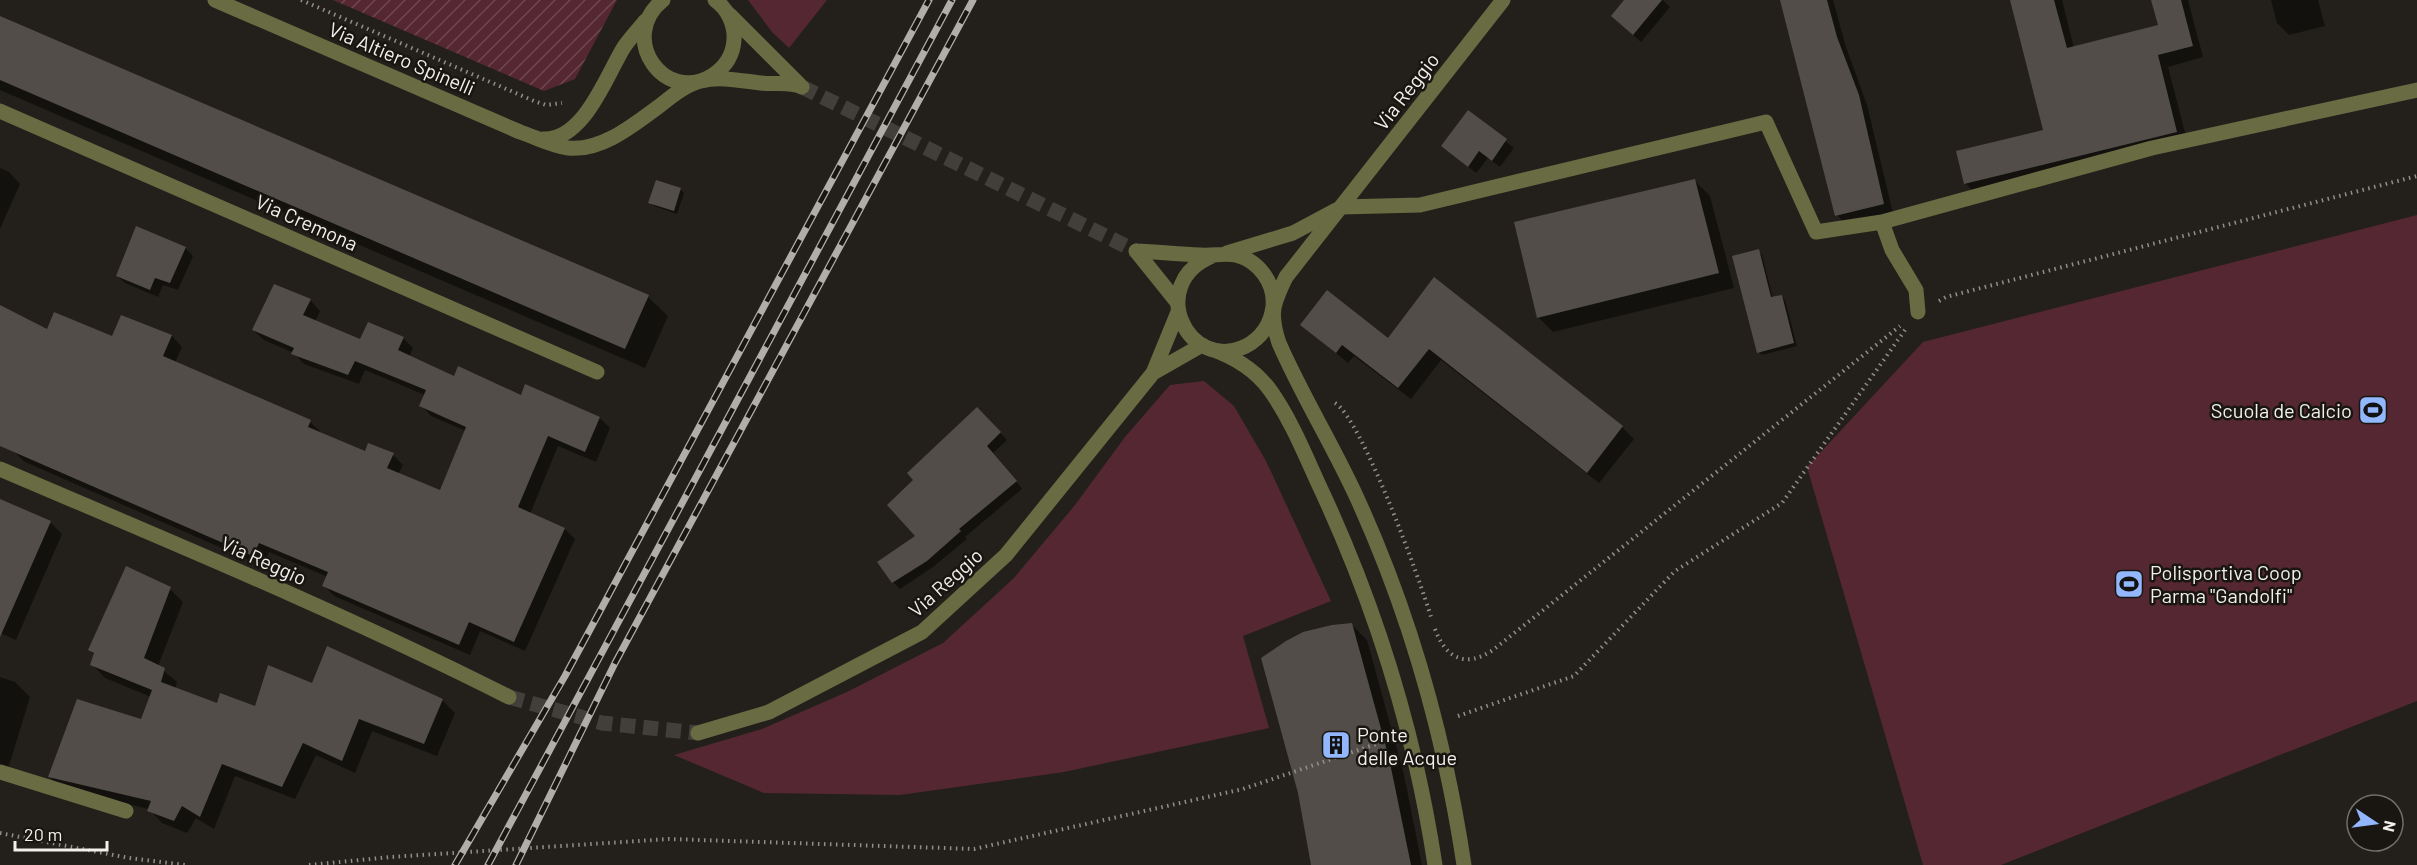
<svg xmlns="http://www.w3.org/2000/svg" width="2417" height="865" viewBox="0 0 2417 865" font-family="Barlow,sans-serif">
	<defs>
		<pattern id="garden-furrows" width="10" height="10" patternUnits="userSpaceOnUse" patternTransform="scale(1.5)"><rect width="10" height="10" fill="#552732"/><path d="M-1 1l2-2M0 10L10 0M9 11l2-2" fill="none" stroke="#6e4750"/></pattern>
	</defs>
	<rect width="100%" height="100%" fill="#23201b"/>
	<path fill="#552732" d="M748,0H827L789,48L772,32Z
		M2417,215V701L2001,865H1923L1807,467L1923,342Z
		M1204,381L1234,406L1266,461L1331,601L1243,636L1269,728L1064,772L900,795L764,793L674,755L762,729L847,692L943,643L1014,578L1075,505L1125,437L1170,385Z"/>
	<path fill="url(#garden-furrows)" d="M333,0H617L575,79L544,91Z"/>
	<path fill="#0007" d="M1624,0H1663L1670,7L1641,42L1621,24Z
		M1781,0H1833L1846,47L1867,105L1893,213L1846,225L1837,215Z
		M2012,0H2062L2074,48L2160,26L2152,0H2188L2203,57L2168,67L2188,144L1977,195L1966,184L1958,152L2044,131Z
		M2271,0H2318L2325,26L2289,35L2277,23Z
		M0,18L648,297L668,316L645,368L0,90Z
		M1468,112L1514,148L1500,167L1488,158L1476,173L1443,146Z
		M0,168L9,172L20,184L0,229Z
		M1695,181L1710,196L1734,288L1553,332L1538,317Z
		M657,182L681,190L684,193L677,214L654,206L650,202Z
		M185,248L193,256L178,290L163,285L158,297L125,283L117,276Z
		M1758,251L1762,255L1773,298L1782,296L1785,300L1797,346L1762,355L1759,352Z
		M1434,279L1622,427L1634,439L1599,483L1441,360L1411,399L1354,356L1348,363L1302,325L1389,340Z
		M310,300L320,311L315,322L361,340L403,338L413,348L409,357L455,378L600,418L610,428L596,462L558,446L530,514L565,529L575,539L525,651L480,631L470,655L334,596L324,585L328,577L269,552L263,566L25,462L0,439V307L48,331L113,338L122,317L172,336L182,347L175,363L310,422L321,432L320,434L365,453L393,455L403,465L398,475L441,491L466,431L431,416L421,405L425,395L365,370L359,384L304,364L294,353L264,340L253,330Z
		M977,409L1007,440L993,453L1022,489L965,537L967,539L933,567L900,589L893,582L917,536L915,480Z
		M0,501L50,522L62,534L16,640L0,633Z
		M170,589L183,602L158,666L177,682L175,689L218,705L256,708L313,684L442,700L455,713L437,756L372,731L355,773L316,755L295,799L235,776L214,829L196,818L187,833L162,823L149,809L62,789L49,776L142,721L151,697L105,678L92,664L95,656L90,650Z
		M1352,625L1367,640L1404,775L1422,865H1313Z
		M0,677L15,682L30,697L7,772L0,769Z"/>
	<path fill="#534d4a" d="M1624,0H1662L1633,35L1611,16Z
		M1780,0H1827L1837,37L1859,95L1884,204L1835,216Z
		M2010,0H2054L2067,48L2158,25L2151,0H2181L2193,46L2158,55L2177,132L1964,184L1956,151L2043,130Z
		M0,16L649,295L625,349L0,80Z
		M1468,110L1507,139L1492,161L1479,151L1468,167L1441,146Z
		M1695,179L1719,273L1537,318L1514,222Z
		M656,180L681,188L674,211L648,203Z
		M136,226L186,247L170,283L155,278L150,290L116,276Z
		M1759,249L1771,297L1782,295L1794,343L1757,353L1732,256Z
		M1434,277L1623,426L1587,473L1429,349L1398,388L1342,345L1336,353L1300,325L1327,290L1388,338Z
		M274,284L311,299L303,315L360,339L368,322L404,337L398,350L454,376L458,366L521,395L525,384L600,417L585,452L548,436L518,507L565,528L514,642L469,622L459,645L322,586L328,572L259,543L253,556L0,446V305L47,329L54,312L112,336L121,315L172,335L163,356L311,420L308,427L365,451L368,443L394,453L387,468L440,490L466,427L419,406L426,390L355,361L348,375L291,354L294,348L252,330Z
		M977,407L1001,432L987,446L1017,481L959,529L961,531L927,561L892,583L877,562L915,536L887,505L913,480L907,473Z
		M0,499L51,521L0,637Z
		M126,566L171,587L144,658L165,668L161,682L217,703L220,693L255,706L268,665L312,683L327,646L443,699L424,744L359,719L342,761L303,743L282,787L222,764L200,817L182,806L174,821L147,811L151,801L48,777L77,699L141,719L152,690L90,665L94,653L88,650Z
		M1352,623L1389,758L1411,865H1311L1298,793L1261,658L1286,641L1303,632L1332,625Z"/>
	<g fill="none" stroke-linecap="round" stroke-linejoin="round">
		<path stroke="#423f3a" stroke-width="15" stroke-dasharray="15 8" stroke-linecap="butt" d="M802,87L1136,251
			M509,697L602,723L698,733"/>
		<path stroke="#918f8b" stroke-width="4" stroke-dasharray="1.5 4.5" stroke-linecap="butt" d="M301,0L534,101L546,105L562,103
			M1939,301L1946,297L2417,176
			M1335,403C1362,419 1420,580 1431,617
			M1435,629C1446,659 1466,668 1493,650L1900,326
			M1458,716L1574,676L1675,571L1782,503L1905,330
			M0,833L129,858L185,865
			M309,865L391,857L669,839L974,849L1243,789L1388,740"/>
		<path stroke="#696b43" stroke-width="15" d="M1341,207L1420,205L1766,122L1816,232L1882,222L1892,250L1916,290L1918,312
			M1882,222L2152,148L2417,90"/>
		<path stroke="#696b43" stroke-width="15" d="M215,0L520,132C535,137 552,146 568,148C602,152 636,123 662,104C673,95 687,84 701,81C721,76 741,81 761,83C775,85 788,81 802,87
			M663,0C617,37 664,106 713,75C725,67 733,55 734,40C735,25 728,9 715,0
			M730,15L800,85
			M0,111L597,372
			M543,139C584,141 606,76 624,47C630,38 638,30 645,21
			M1136,251C1157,252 1179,254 1200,255C1212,256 1224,253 1236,255C1259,261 1275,283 1273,306C1271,324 1261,338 1246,346C1188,374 1145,284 1212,256
			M1136,251L1177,302
			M1227,253L1293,233L1336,210
			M1211,349C1234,357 1256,371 1270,390C1290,418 1304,452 1318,483C1375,604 1415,733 1435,865
			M1153,373L1202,345
			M0,469C171,542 343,613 509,697
			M698,733L769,712L922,632L1006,555L1153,373L1178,312
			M0,772L126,811
			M1464,865C1445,739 1410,614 1357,498C1333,445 1302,396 1279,343C1269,313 1273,304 1286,277L1503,0"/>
		<g stroke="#b0aeaa" stroke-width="7">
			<path id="rail" d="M455,865L565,676L929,0
				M488,865L952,0
				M516,865L615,663L973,0"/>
		</g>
		<use href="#rail" stroke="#191612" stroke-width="4.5" stroke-dasharray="14" stroke-linecap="butt"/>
	</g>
	<defs>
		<g id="stadium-square" transform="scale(1.5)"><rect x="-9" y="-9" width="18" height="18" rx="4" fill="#92b7fd" stroke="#191612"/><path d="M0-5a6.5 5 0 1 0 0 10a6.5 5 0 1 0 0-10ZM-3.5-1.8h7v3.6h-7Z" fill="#111"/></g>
		<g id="building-square" transform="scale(1.5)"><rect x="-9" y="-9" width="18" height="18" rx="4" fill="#92b7fd" stroke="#191612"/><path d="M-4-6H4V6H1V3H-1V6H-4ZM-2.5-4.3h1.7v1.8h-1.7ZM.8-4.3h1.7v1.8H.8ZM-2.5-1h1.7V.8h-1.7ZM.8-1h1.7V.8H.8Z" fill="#111"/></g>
	</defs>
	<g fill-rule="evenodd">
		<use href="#stadium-square" x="2373" y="410"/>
		<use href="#stadium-square" x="2129" y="584"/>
		<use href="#building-square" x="1336" y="745"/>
	</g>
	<g text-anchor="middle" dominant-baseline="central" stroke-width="5" stroke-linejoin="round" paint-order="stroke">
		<g font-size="20" fill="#f2f0ed" stroke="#191612">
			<text transform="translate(402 58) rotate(23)">Via Altiero Spinelli</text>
			<text transform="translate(1406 91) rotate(-52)">Via Reggio</text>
			<text transform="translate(307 222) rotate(24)">Via Cremona</text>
			<text transform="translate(264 560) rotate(24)">Via Reggio</text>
			<text transform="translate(945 582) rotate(-42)">Via Reggio</text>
		</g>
		<g font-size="20" fill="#f2f0ed" stroke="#191612" text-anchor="start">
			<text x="2352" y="410" text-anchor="end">Scuola de Calcio</text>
			<text x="2150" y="572">Polisportiva Coop<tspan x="2150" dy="23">Parma "Gandolfi"</tspan></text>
			<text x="1357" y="734">Ponte<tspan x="1357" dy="23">delle Acque</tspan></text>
		</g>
	</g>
	<g transform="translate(2375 823) rotate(103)"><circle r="28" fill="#191612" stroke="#706d6a" stroke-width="1.5"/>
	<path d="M0-4.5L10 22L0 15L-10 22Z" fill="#92b7fd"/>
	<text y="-9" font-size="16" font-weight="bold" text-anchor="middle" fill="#f2f0ed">N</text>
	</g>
	<path d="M15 841v9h92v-9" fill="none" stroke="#f2f0ed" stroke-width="3"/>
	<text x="24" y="841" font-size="18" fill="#f2f0ed" stroke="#191612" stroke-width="4.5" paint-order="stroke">20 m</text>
</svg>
